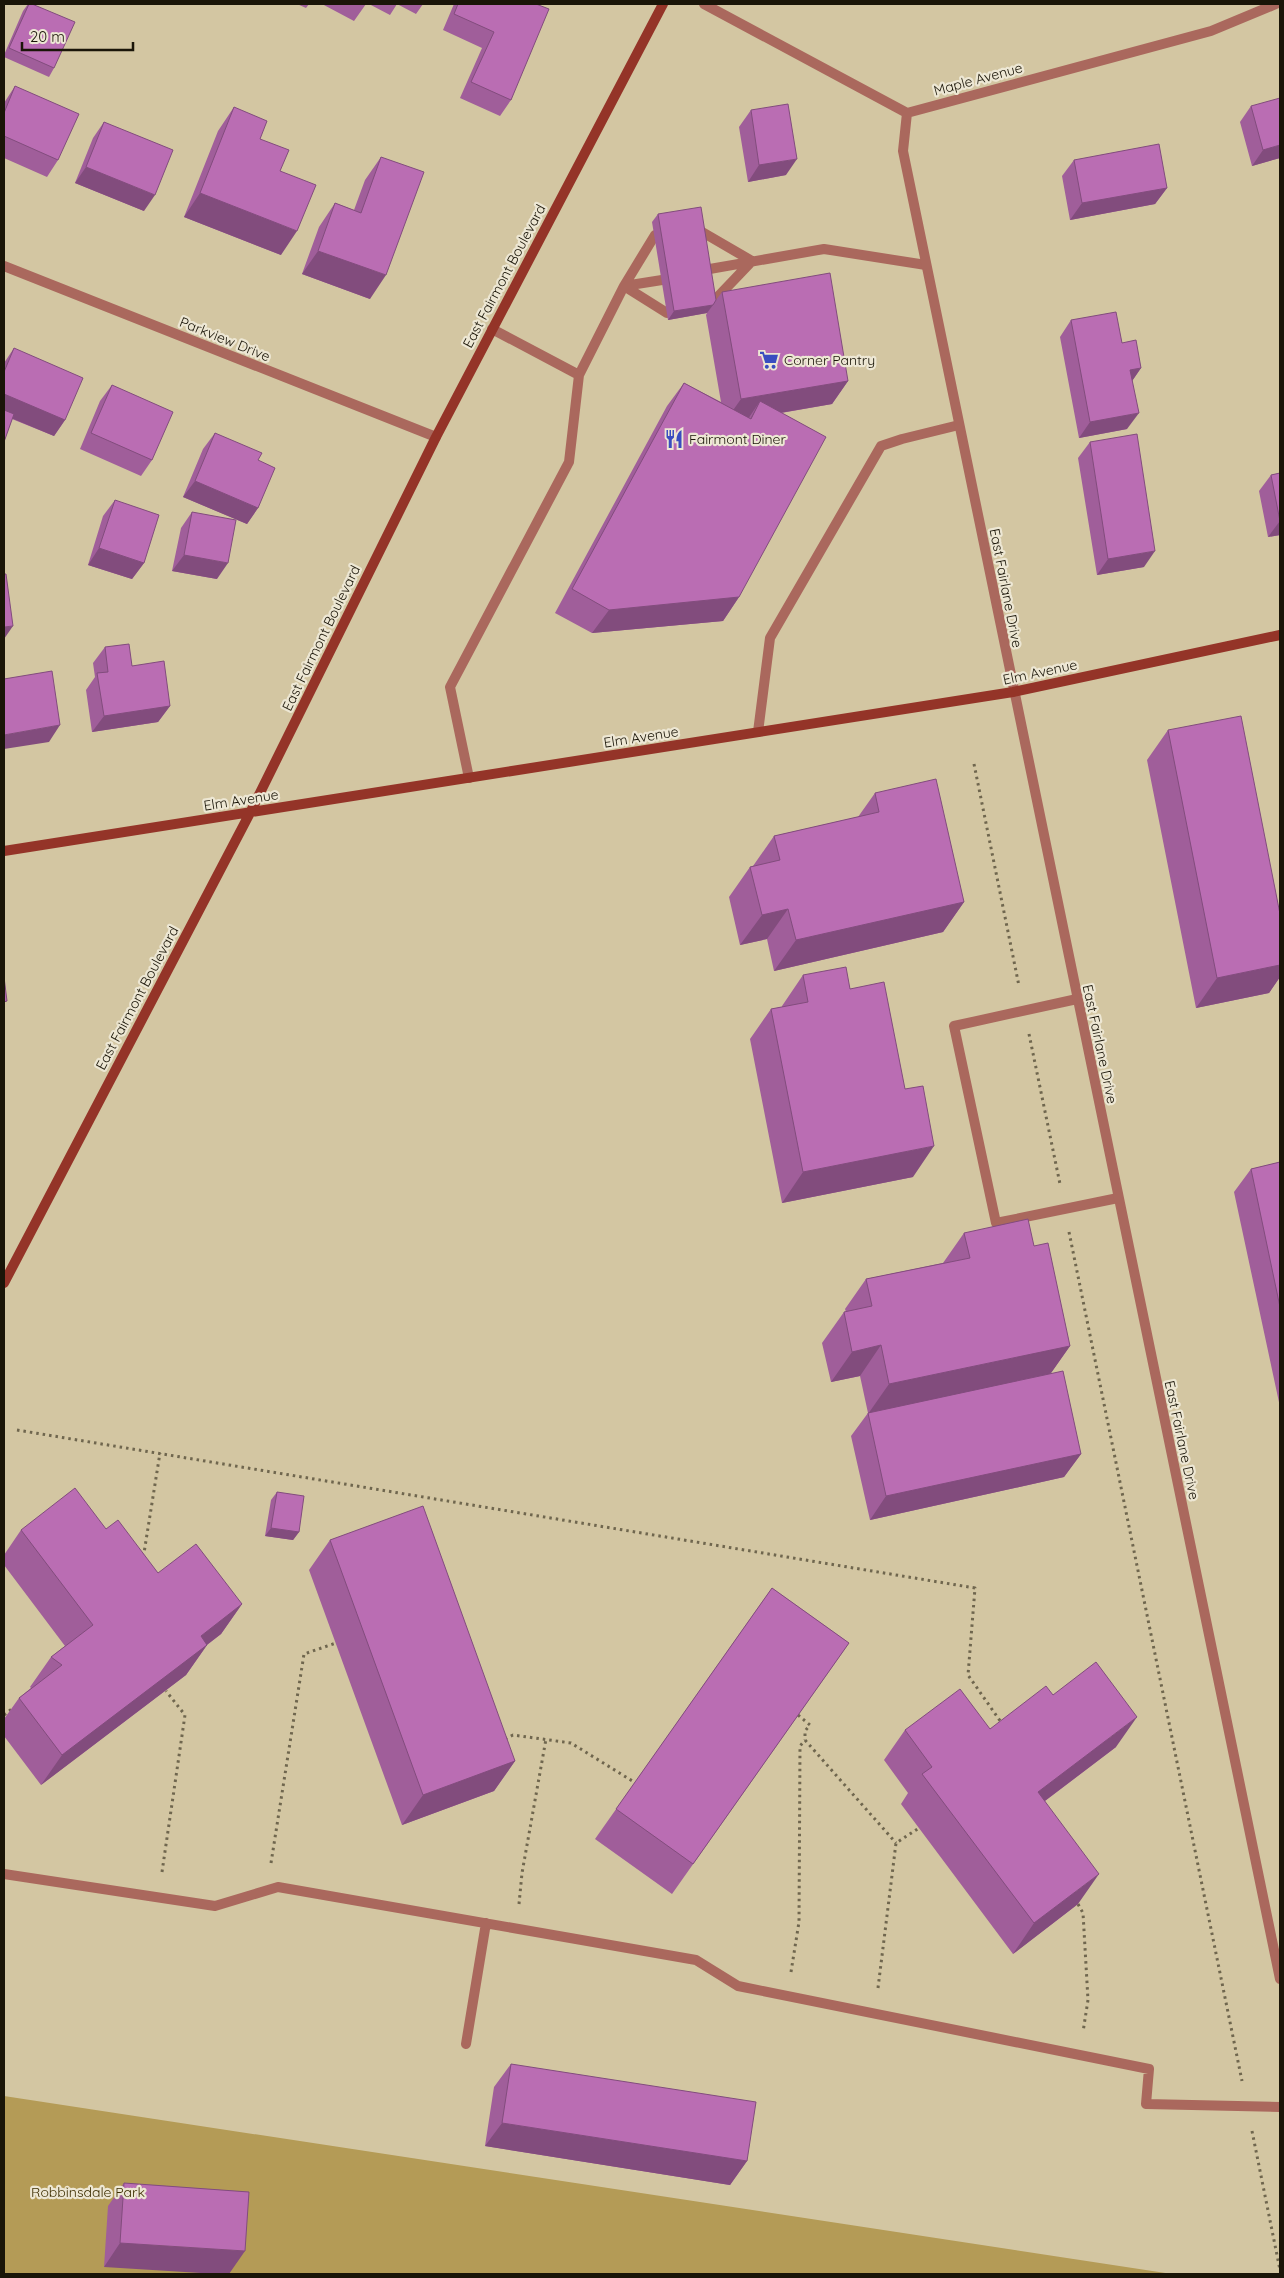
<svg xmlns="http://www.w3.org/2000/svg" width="1284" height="2278" viewBox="0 0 1284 2278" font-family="Quicksand,sans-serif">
	<rect width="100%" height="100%" fill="#d3c6a2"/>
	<path fill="#b49b56" d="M4,2096L1172,2274H4Z"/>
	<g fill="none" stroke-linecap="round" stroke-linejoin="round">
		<path stroke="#6f664e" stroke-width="3" stroke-dasharray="2.5 4" stroke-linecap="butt" d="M974,764L1019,986
			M1029,1034L1060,1184
			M1069,1232L1242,2081
			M17,1430L975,1588L968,1675L1003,1725
			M141,1555L144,1553L160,1453
			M4,1715L13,1708
			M798,1715L810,1725L805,1731V1740L896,1843
			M505,1739L513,1735L571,1743L634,1782
			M271,1863L304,1654L336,1643
			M162,1872L185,1715L166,1691
			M519,1904L522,1873L546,1739
			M1078,1904L1083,1913L1088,2000L1083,2032
			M791,1972L799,1922L800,1746L805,1740
			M878,1988L896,1843L919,1828
			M1252,2131L1280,2270"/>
		<path stroke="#aa685d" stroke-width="10" d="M697,229L752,261L710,305
			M655,235L624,286L667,313
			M704,270L824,249L926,265
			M492,329L579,375
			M758,732L770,638L881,446L902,439L959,425
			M469,778L450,687L569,462L579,375L624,286L662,280
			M1077,999L954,1026L996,1223L1118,1198
			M4,1874L215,1906L278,1887L696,1960L738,1986L1149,2069L1146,2104L1280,2107
			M466,2044L486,1923"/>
		<path stroke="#aa685d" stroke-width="10" d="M704,4L907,113L1211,31L1276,4
			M907,113L903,151L1280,1979
			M4,266L436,437"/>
		<path stroke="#943428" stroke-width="10" d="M4,851L1013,692L1280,635
			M4,1283L250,813L436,437L663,4"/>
	</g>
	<path fill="#a05e9a" d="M28,4L54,68L49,77L4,57V55L23,11Z
		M297,4H309L306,8Z
		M322,4H366L354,21Z
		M369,4H423L416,14L397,4L390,15Z
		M454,4H536L511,100L500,116L460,98L482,48L443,30Z
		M15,86L58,160L47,177L4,158V103Z
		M1251,106L1280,158L1252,166L1240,122Z
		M234,107L260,139L280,171L281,255L184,217L218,131Z
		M751,110L786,175L748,182L739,127Z
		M104,122L144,211L75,183L93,138Z
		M381,157L370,299L302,274L319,227L335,203L354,210L365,180Z
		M1074,160L1167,188L1155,204L1070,220L1062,176Z
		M658,214L716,300L722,292L848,381L832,404L781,413L739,597L723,621L592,633L555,613L667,406L684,383L721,402L706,315L707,313L668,320L652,222Z
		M1071,320L1122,343L1141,368L1132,381L1127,429L1079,438L1060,337Z
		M14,348L65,420L54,436L12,419L4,442V363Z
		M112,385L152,460L141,476L80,449L100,401Z
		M215,433L258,460V508L247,524L183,497L203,449Z
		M1090,442L1144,567L1097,575L1078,458Z
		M1280,473V535L1268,537L1259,491L1271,475Z
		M115,500L144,563L132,579L88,565L103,516Z
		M192,512L217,579L172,571L181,528Z
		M105,647L132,666L170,706L158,722L92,732L86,690L95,677L93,663Z
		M1168,730L1280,914V977L1269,993L1196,1008L1147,760Z
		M875,793L964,902L943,932L774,971L767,939L740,945L729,897L750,867L753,866L774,836L858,817Z
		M803,975L850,989L913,1177L782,1203L750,1039L771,1009L782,1007V1006Z
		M1280,1162V1407L1234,1192L1251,1169Z
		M964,1233L1034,1246L1070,1346L1050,1374L1081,1454L1064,1477L870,1520L851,1436L868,1413L860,1376L831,1382L822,1343L844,1312H846L845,1309L866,1279L943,1263Z
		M277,1492L299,1532L293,1540L265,1536L271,1500Z
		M106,1529L158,1573L242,1604L221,1634L207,1645L186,1675L41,1785L4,1736V1719L19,1698L31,1688L30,1687L51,1657L65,1646L4,1565V1555L21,1530Z
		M330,1540L515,1761L494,1791L402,1825L309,1570Z
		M772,1588L849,1643L672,1894L595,1839Z
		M1053,1695L1116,1747L1045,1801L1078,1904L1013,1954L901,1804L908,1793L884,1760L905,1730L990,1729Z
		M511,2064L747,2161L730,2185L485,2146L494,2087Z
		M124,2183L249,2192L104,2267L108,2206Z"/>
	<path fill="#824c7d" d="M1280,145V158L1252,166L1263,150Z
		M797,159L786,175L748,182L759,165Z
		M86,167L155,195L144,211L75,183Z
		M1167,188L1155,204L1070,220L1082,203Z
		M200,193L297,231L281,255L184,217Z
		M318,251L386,275L370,299L302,274Z
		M713,305L707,313L668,320L674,311Z
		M1141,368L1130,384V370Z
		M848,381L832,404L751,418L760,401L748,419L724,423L741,399Z
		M4,394L65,420L54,436L4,415Z
		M1139,413L1127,429L1079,438L1090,422Z
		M195,481L258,508L247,524L183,497Z
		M1280,521V535L1268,537Z
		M99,548L144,563L132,579L88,565Z
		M1155,551L1144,567L1097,575L1108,559Z
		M184,555L228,563L217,579L172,571Z
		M739,597L723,621L592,633L609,610Z
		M13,626L4,639V627Z
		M170,706L158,722L92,732L104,716Z
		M60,725L49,742L4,749V735Z
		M964,902L943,932L774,971L796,940Z
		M788,909L767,939L740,945L762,915Z
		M1280,965V977L1269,993L1196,1008L1217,978Z
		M934,1146L913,1177L782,1203L803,1172Z
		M881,1345L860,1376L831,1382L852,1352Z
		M1070,1346L1049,1376L868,1414L889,1384Z
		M1081,1454L1064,1477L870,1520L886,1496Z
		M271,1528L299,1532L293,1540L265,1536Z
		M242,1604L221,1634L204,1647L207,1645L186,1675L41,1785L62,1755L201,1636Z
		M1137,1717L1116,1747L1017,1822L1038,1792Z
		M515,1761L494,1791L402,1825L423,1795Z
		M1099,1874L1078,1904L1013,1954L1034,1923Z
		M502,2123L747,2161L730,2185L485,2146Z
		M120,2243L245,2251L229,2274H217L104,2267Z"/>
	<path fill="#ba6db3" stroke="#824c7d" d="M29,4H32L75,22L54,68L9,48Z
		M458,4H536L549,9L511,100L471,82L494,32L454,14Z
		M15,86L79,114L58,160L4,136V113Z
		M1280,98V145L1263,150L1251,106Z
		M788,104L797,159L759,165L751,110Z
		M234,107L267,121L260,139L289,150L280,171L316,185L297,231L200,193Z
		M104,122L173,150L155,195L86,167Z
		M1159,144L1167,188L1082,203L1074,160Z
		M381,157L424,172L386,275L318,251L335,203L361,213Z
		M701,207L716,300L713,305L674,311L658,214Z
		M830,273L848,381L741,399L722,292Z
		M1116,312L1122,343L1136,340L1141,368L1130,370L1139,413L1090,422L1071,320Z
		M14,348L83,378L65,420L4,394V372Z
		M684,383L751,419L760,401L826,437L739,597L609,610L572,589Z
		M112,385L173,412L152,460L91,433Z
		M4,410L14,414L4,442Z
		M215,433L262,453L258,460L275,468L258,508L195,481Z
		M1137,434L1155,551L1108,559L1090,442Z
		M1280,473V521L1271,475Z
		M115,500L159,515L144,563L99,548Z
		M192,512L236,520L228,563L184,555Z
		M4,574H6L13,626L4,627Z
		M129,644L132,666L164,661L170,706L104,716L97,673L108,672L105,647Z
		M52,671L60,725L4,735V679Z
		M1241,716L1280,914V965L1217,978L1168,730Z
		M936,779L964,902L796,940L788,909L762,915L750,867L780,860L774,836L879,812L875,793Z
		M846,967L850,989L884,982L905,1089L923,1086L934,1146L803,1172L771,1009L808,1002L803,975Z
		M4,977L7,1001L4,1002Z
		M1280,1162V1307L1251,1169Z
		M1028,1219L1034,1246L1048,1243L1070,1346L889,1384L881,1345L852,1352L844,1312L872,1306L866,1279L970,1258L964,1233Z
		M1063,1371L1081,1454L886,1496L868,1413Z
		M75,1488L106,1529L118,1520L158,1573L196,1544L242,1604L201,1636L207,1645L62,1755L19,1698L62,1665L51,1657L93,1625L21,1530Z
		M277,1492L304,1496L299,1532L271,1528Z
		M423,1506L515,1761L423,1795L330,1540Z
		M772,1588L849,1643L693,1864L616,1809Z
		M1096,1662L1137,1717L1038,1792L1099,1874L1034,1923L922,1774L932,1767L905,1730L960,1689L990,1729L1046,1686L1053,1695Z
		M511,2064L756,2102L747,2161L502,2123Z
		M124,2183L249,2192L245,2251L120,2243Z"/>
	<defs>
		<g id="supermarket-bare" transform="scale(1.5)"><path d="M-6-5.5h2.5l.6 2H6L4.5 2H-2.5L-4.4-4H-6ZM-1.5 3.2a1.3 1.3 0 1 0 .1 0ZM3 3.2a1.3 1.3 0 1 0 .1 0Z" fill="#394dc0" stroke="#ede7d4" stroke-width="2.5" paint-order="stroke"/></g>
		<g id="restaurant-bare" transform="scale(1.5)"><path d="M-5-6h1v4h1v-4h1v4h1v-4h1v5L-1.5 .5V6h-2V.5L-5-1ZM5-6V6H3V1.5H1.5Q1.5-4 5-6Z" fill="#394dc0" stroke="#ede7d4" stroke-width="2.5" paint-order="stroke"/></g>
	</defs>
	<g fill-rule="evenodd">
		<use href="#supermarket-bare" x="769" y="360"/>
		<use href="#restaurant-bare" x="674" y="439"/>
	</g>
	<g text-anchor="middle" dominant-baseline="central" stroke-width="4.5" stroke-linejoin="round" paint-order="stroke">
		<g font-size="14" fill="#1a1508" stroke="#ede7d4">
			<text transform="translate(978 79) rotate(-15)">Maple Avenue</text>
			<text transform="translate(504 276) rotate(-62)">East Fairmont Boulevard</text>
			<text transform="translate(225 339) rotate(22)">Parkview Drive</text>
			<text transform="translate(1006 588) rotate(79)">East Fairlane Drive</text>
			<text transform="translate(321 638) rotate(-64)">East Fairmont Boulevard</text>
			<text transform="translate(1040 672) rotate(-12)">Elm Avenue</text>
			<text transform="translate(641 737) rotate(-9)">Elm Avenue</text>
			<text transform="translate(241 800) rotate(-9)">Elm Avenue</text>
			<text transform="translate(137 998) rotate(-62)">East Fairmont Boulevard</text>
			<text transform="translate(1100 1044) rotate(78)">East Fairlane Drive</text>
			<text transform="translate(1182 1440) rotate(78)">East Fairlane Drive</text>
		</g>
		<g font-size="14" fill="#1a1508" stroke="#ede7d4" text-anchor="start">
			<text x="784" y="360">Corner Pantry</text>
			<text x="689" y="439">Fairmont Diner</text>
		</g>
		<g font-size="14" fill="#3d2e00" stroke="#ede7d4">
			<text x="88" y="2192">Robbinsdale Park</text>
		</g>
	</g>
	<rect width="1284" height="2278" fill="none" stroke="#1a1508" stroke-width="10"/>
	<path d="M22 42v8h111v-8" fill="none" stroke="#1a1508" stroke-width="2.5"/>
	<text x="30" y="42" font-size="15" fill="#1a1508" stroke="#ede7d4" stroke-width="4" paint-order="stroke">20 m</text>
</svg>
